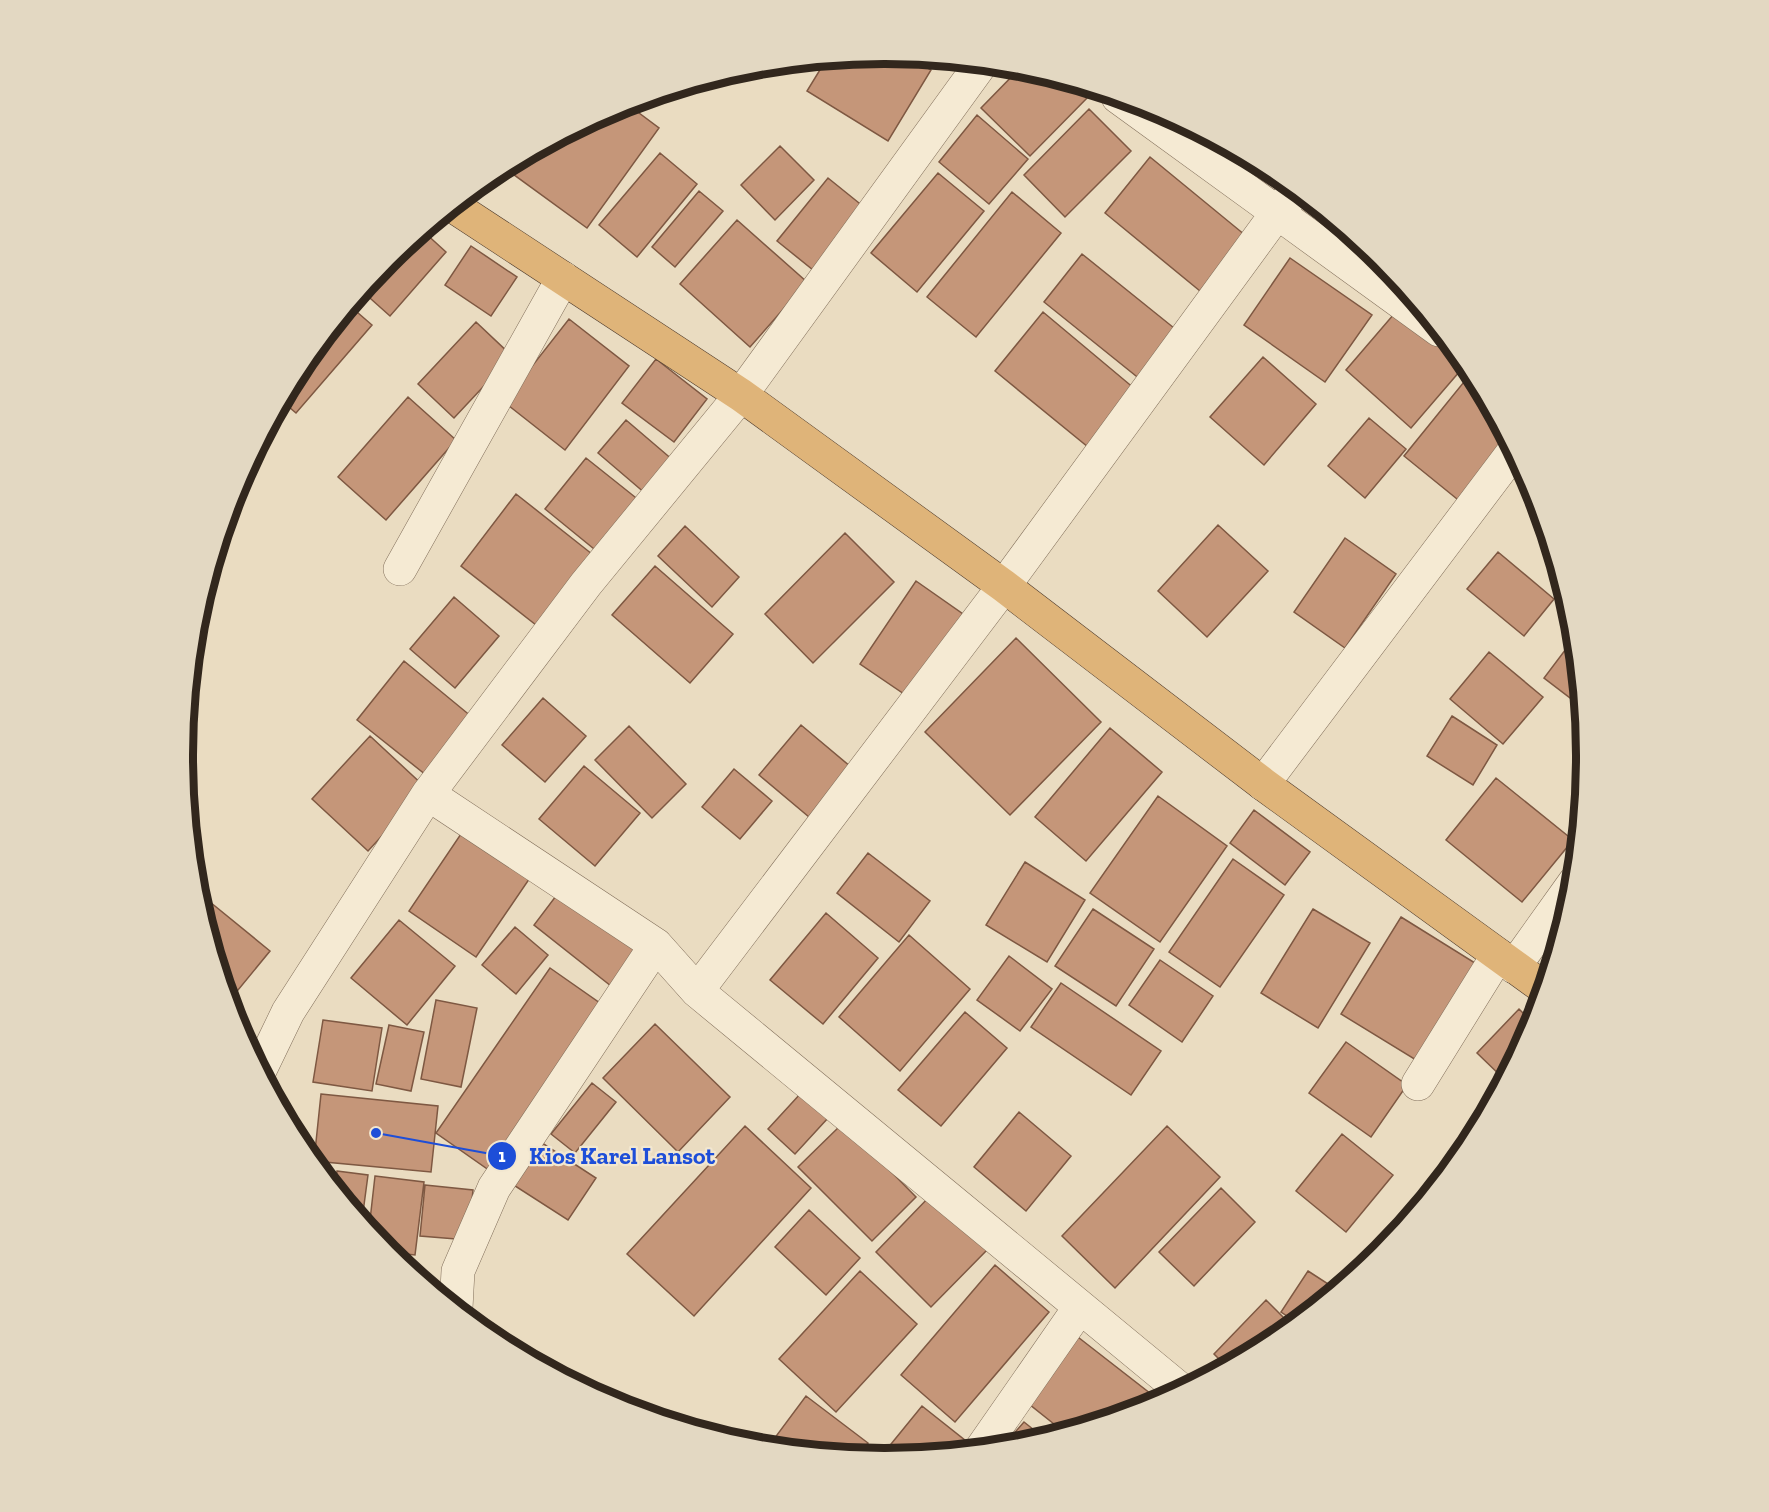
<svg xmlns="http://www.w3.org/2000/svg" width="1769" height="1512" viewBox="0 0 1769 1512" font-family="'Zilla Slab',serif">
	<rect width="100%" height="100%" fill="#eadcc1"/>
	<path fill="#c59679" stroke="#7e5842" stroke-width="1.5" d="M885,54L909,56L931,70L888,141L807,91L826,60Z
		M1021,67L1078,85L1089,96L1030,156L981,108Z
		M627,104L659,128L587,228L506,169L510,164L616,107Z
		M1089,109L1131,151L1065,217L1024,175Z
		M977,115L1028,159L989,204L939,162Z
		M780,146L814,180L775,220L741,185Z
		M660,153L697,184L637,257L599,225Z
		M1150,157L1245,235L1200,291L1105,213Z
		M938,173L984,211L917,292L871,253Z
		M828,178L869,211L818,274L777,241Z
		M699,191L723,211L675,267L652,247Z
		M1012,192L1061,233L976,337L927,297Z
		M737,220L807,282L750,347L680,284Z
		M423,231L446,252L390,316L362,291L388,259Z
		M471,246L517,277L491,316L445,285Z
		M1082,254L1179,332L1141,380L1044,302Z
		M1290,258L1372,315L1325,382L1244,325Z
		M350,306L372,325L296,413L282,401L301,366Z
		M1400,307L1466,364L1411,428L1346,370Z
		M1043,312L1135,389L1088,447L995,371Z
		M569,319L629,366L565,450L504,402Z
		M476,322L512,356L454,418L418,384Z
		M1263,357L1316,404L1264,465L1210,417Z
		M656,359L707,399L674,442L622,403Z
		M1472,372L1510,444L1462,503L1404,456Z
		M408,397L456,440L386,520L338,477Z
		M1369,418L1406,449L1365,498L1328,466Z
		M626,420L674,461L646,494L598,453Z
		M586,458L640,501L599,553L545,509Z
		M516,494L592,554L536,625L461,566Z
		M1218,525L1268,571L1207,637L1158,591Z
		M685,526L739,577L712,607L658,556Z
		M845,533L894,582L813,663L765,614Z
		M1345,538L1396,574L1345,648L1294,612Z
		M1498,552L1554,599L1524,636L1467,589Z
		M655,566L733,634L690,683L612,615Z
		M916,581L963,614L907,696L860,664Z
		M454,597L499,636L455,688L410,649Z
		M1575,637L1582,707L1544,678Z
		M1016,638L1101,722L1010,815L925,732Z
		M1489,652L1543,697L1503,744L1450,699Z
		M404,661L472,717L426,775L357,720Z
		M543,698L586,736L545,782L502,745Z
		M1452,716L1497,745L1473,785L1427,756Z
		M801,725L851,767L809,817L759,775Z
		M629,726L686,784L652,818L595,760Z
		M1110,728L1162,772L1086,861L1035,817Z
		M370,736L426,788L368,851L312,799Z
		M584,766L640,813L595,866L539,819Z
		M734,769L772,801L740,839L702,807Z
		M1496,778L1573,840L1522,902L1446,840Z
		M1158,796L1227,846L1160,942L1090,893Z
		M1254,810L1310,852L1285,885L1230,843Z
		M467,825L534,872L476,957L409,911Z
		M868,853L930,901L899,942L837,893Z
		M1233,859L1284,895L1220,987L1169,952Z
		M1025,862L1085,900L1047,962L986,925Z
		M562,888L640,949L611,986L534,925Z
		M210,902L270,951L229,1001L202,913Z
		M1093,909L1154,949L1116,1006L1055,966Z
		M1313,909L1370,943L1318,1028L1261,993Z
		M826,913L878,958L823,1024L770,980Z
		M1401,917L1475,963L1416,1060L1341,1014Z
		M399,920L455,966L407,1025L351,978Z
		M515,927L548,955L516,994L482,965Z
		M909,935L970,989L900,1071L839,1017Z
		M1009,956L1052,989L1020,1031L977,1000Z
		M1160,960L1213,996L1182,1042L1129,1005Z
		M550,968L607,1008L493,1173L436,1133Z
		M1061,983L1161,1051L1131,1095L1031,1027Z
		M436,1000L477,1008L461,1087L421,1079Z
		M1519,1009L1533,1023L1504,1079L1477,1053Z
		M965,1012L1007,1048L941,1126L898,1090Z
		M323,1020L382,1028L372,1091L313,1082Z
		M655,1024L730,1097L678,1152L603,1078Z
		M389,1025L424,1032L411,1091L376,1084Z
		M1346,1042L1407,1085L1371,1137L1309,1093Z
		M592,1083L616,1102L575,1153L551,1134Z
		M801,1093L828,1118L795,1154L768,1129Z
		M1496,1093L1468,1146L1419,1205L1417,1203Z
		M321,1094L438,1106L431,1172L314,1161Z
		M1019,1112L1071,1156L1026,1211L974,1167Z
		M843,1123L916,1197L872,1241L798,1167Z
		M745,1126L811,1188L694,1316L627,1254Z
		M1167,1126L1220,1177L1115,1288L1062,1236Z
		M1342,1134L1393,1175L1346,1232L1296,1191Z
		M539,1141L596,1178L568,1220L512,1184Z
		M337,1171L368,1175L362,1220L335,1187Z
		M375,1176L424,1182L415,1255L388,1252L369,1229Z
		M425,1185L473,1190L468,1240L420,1236Z
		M1221,1188L1255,1222L1194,1286L1159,1252Z
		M931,1195L987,1250L931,1307L876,1252Z
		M809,1210L860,1258L826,1295L775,1247Z
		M995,1265L1049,1312L955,1422L901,1375Z
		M860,1271L917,1324L836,1412L779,1359Z
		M1308,1271L1336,1289L1296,1322L1281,1312Z
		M1266,1300L1292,1326L1274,1340L1226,1366L1214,1354Z
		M1074,1334L1160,1401L1064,1432L1024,1400Z
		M806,1396L868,1443L858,1455L768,1447Z
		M922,1406L966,1441L959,1451L896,1457L887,1449Z
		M1024,1422L1044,1438L1021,1445L1003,1446Z"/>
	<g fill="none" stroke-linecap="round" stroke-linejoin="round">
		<g stroke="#816e5a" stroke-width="34">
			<path id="minor" d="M1118,97L1439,330
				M400,569L563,278
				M1263,784L1514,451
				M428,794L656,945L697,991L1181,1390
				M1514,967L1574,883
				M697,991L1004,586L1277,213L1296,190
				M260,1070L288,1012L428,794L586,584L741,395L981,64
				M1418,1084L1498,955
				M456,1308L458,1271L494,1188L656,945
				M982,1448L1080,1307"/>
		</g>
		<g stroke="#4f3c2e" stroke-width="34">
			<path id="trunk" d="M453,206L741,395L1004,586L1263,784L1544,988"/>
		</g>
		<use href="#minor" stroke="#f5ead3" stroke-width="33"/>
		<use href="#trunk" stroke="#dfb479" stroke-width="33"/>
	</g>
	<path d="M0 0H1769V1512H0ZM884 64H885A691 691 0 0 1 1576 755V757A691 691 0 0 1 885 1448H884A691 691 0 0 1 193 757V755A691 691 0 0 1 884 64Z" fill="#e3d8c2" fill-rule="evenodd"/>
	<path fill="none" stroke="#32271d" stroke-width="8" d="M884 64H885A691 691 0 0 1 1576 755V757A691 691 0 0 1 885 1448H884A691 691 0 0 1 193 757V755A691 691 0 0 1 884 64Z"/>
	<path fill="none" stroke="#1d4ed8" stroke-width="2" d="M376 1133L502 1156"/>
	<g fill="#1d4ed8" stroke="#f2e7d0" stroke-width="2">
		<circle cx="376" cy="1133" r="6"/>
		<circle cx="502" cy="1156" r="15"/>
	</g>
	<g font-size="18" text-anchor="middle" font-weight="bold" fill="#fff">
		<text x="502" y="1162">1</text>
	</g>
	<g font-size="24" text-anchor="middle" font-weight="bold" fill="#1d4ed8" stroke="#f2e7d0" stroke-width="4.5" stroke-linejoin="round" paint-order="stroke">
		<text x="622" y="1164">Kios Karel Lansot</text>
	</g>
</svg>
